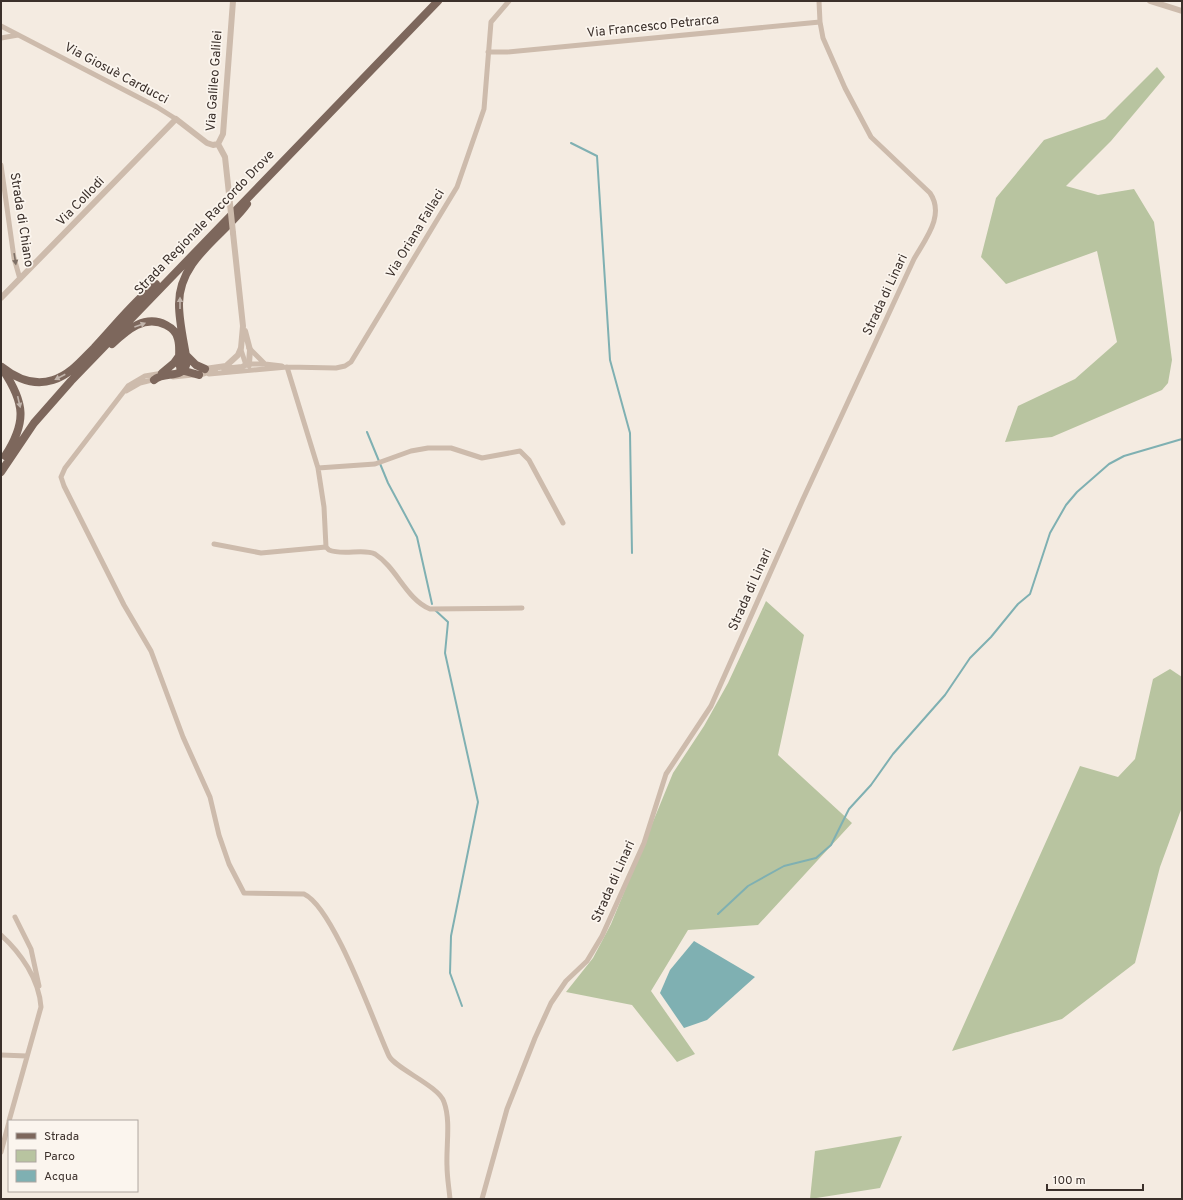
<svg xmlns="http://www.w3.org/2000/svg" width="1183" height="1200" viewBox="0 0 1183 1200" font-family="Overpass,sans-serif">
	<rect width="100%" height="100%" fill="#f4ebe1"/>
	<path fill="#b8c4a0" d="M1157,67L1165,77L1111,141L1066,186L1098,195L1134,189L1154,222L1172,360L1168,383L1162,390L1052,437L1005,442L1018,406L1075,379L1117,342L1097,251L1006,284L981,257L996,198L1044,140L1105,119Z
		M766,601L804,635L778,755L852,823L758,925L688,930L651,991L695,1054L677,1062L632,1005L566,992L593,958L611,924L673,773L704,726L728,683Z
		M1170,669L1182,677V807L1160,867L1135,963L1062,1019L952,1051L1080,766L1118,777L1135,759L1153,679Z
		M902,1136L880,1188L810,1199L815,1151Z"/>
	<path fill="#7fb0b2" d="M694,941L755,977L707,1020L684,1028L660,993L670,970Z"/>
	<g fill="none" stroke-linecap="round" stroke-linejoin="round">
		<path stroke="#7fb0b2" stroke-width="2" d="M571,143L597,156L610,360L630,433L632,553
			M367,432L388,483L417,537L432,604
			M435,610L448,622L445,653L478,802L451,936L450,973L462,1006
			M718,914L748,886L784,866L816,858L831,845L849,809L871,785L893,754L945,695L970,658L991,637L1018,604L1030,594L1050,533L1066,505L1077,492L1109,464L1124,456L1182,439"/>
		<path stroke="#cdbbac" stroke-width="5" d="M1,26L157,107L176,119
			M1,38L18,35
			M488,52H507L820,22
			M1,165L14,258L20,279
			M249,348L265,364
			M241,350L245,362L249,366
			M246,364H265L282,366
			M287,367L318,468L375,464L411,451L428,448H451L482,458L520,451L529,460L563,523
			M163,373L145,376L128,386L65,468L61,477L64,486L124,605L151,651L183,737L210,797L219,835L229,864L244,893L304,894C334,908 373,1021 389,1056C396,1069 439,1086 444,1102C451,1121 446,1146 447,1166C447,1177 449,1188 450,1199
			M209,374L287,367L336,368L345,366L351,362L457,187L484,109L491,22L509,1
			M173,377L193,375
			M126,391L140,383L156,379
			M318,468L324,507L326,547L329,550C343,556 364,548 375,554C397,568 406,599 430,609L522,608
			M214,544L261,553L326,547
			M15,917L31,949L39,986
			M1,935C21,953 39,979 41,1007L9,1121
			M1,1055L27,1056
			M1,1152L9,1122
			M482,1199L507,1109L535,1038L551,1003L566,981L587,961L602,936L644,843L666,774L711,706L803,499L914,259C926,238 945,215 930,193L871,137L845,88L823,38L820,22L819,1"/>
		<path stroke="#cdbbac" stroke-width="6" d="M1150,1L1182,11
			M218,144L223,134L233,1
			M218,144L225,157L229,194
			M1,298L176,119L207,143L213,145L218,144
			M205,369L226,366L238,355L241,348L243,326L233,233
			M224,369L242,367L249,363L250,350L245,331
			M199,375L215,370"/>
		<path stroke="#7d675c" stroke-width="8" d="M112,344C127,330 145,314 166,325C172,328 177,333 178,339C181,349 177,360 181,370L199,375
			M186,355L196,365L205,369
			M2,367C17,379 34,386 53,380C70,375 82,360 94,348C114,327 133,302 156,284
			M3,370C25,403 27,422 5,456
			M162,373L174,363L179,356
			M154,380C165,370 183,381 187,362C184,342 179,323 179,304C179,259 224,236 247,204
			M1,472L34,423L71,381L438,1"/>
		<path stroke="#cdbbac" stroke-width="6" d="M229,194L233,233"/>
	</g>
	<defs><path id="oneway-solid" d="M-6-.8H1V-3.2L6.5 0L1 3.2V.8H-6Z"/></defs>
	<use fill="#7d6f65" href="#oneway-solid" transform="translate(15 259) rotate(81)"/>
	<g fill="#c2b5ac">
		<use href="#oneway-solid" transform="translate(180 303) rotate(-90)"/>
		<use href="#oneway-solid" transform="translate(140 325) rotate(-20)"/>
		<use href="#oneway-solid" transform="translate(60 377) rotate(153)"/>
		<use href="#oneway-solid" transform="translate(19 402) rotate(77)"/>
	</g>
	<g text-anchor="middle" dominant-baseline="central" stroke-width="3.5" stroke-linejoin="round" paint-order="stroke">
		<g font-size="13" fill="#3b302b" stroke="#fbf5ee">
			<text transform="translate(653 27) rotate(-6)">Via Francesco Petrarca</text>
			<text transform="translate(116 74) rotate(28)">Via Giosuè Carducci</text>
			<text transform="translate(215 81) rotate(-86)">Via Galileo Galilei</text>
			<text transform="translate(81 202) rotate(-46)">Via Collodi</text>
			<text transform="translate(21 220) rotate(81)">Strada di Chiano</text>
			<text transform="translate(205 223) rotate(-46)">Strada Regionale Raccordo Drove</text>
			<text transform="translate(416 234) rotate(-59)">Via Oriana Fallaci</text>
			<text transform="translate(886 295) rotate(-65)">Strada di Linari</text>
			<text transform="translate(751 590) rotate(-66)">Strada di Linari</text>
			<text transform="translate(614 882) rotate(-66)">Strada di Linari</text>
		</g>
	</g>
	<rect width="1183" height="1200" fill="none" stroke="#3b302b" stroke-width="4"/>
	<rect x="8" y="1120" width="130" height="72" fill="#fbf5ee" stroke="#aea6a0"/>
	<rect x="16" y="1133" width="20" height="6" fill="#7d675c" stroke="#aea6a0"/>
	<text x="44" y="1140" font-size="12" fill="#3b302b">Strada</text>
	<rect x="16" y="1150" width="20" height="12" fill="#b8c4a0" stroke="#aea6a0"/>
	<text x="44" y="1160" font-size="12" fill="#3b302b">Parco</text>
	<rect x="16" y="1170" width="20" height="12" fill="#7fb0b2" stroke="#aea6a0"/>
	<text x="44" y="1180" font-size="12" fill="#3b302b">Acqua</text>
	<path d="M1047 1184v6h96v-6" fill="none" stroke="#3b302b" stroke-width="2"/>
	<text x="1053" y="1184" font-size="12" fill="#3b302b" stroke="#fbf5ee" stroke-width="3" paint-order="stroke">100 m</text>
</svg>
